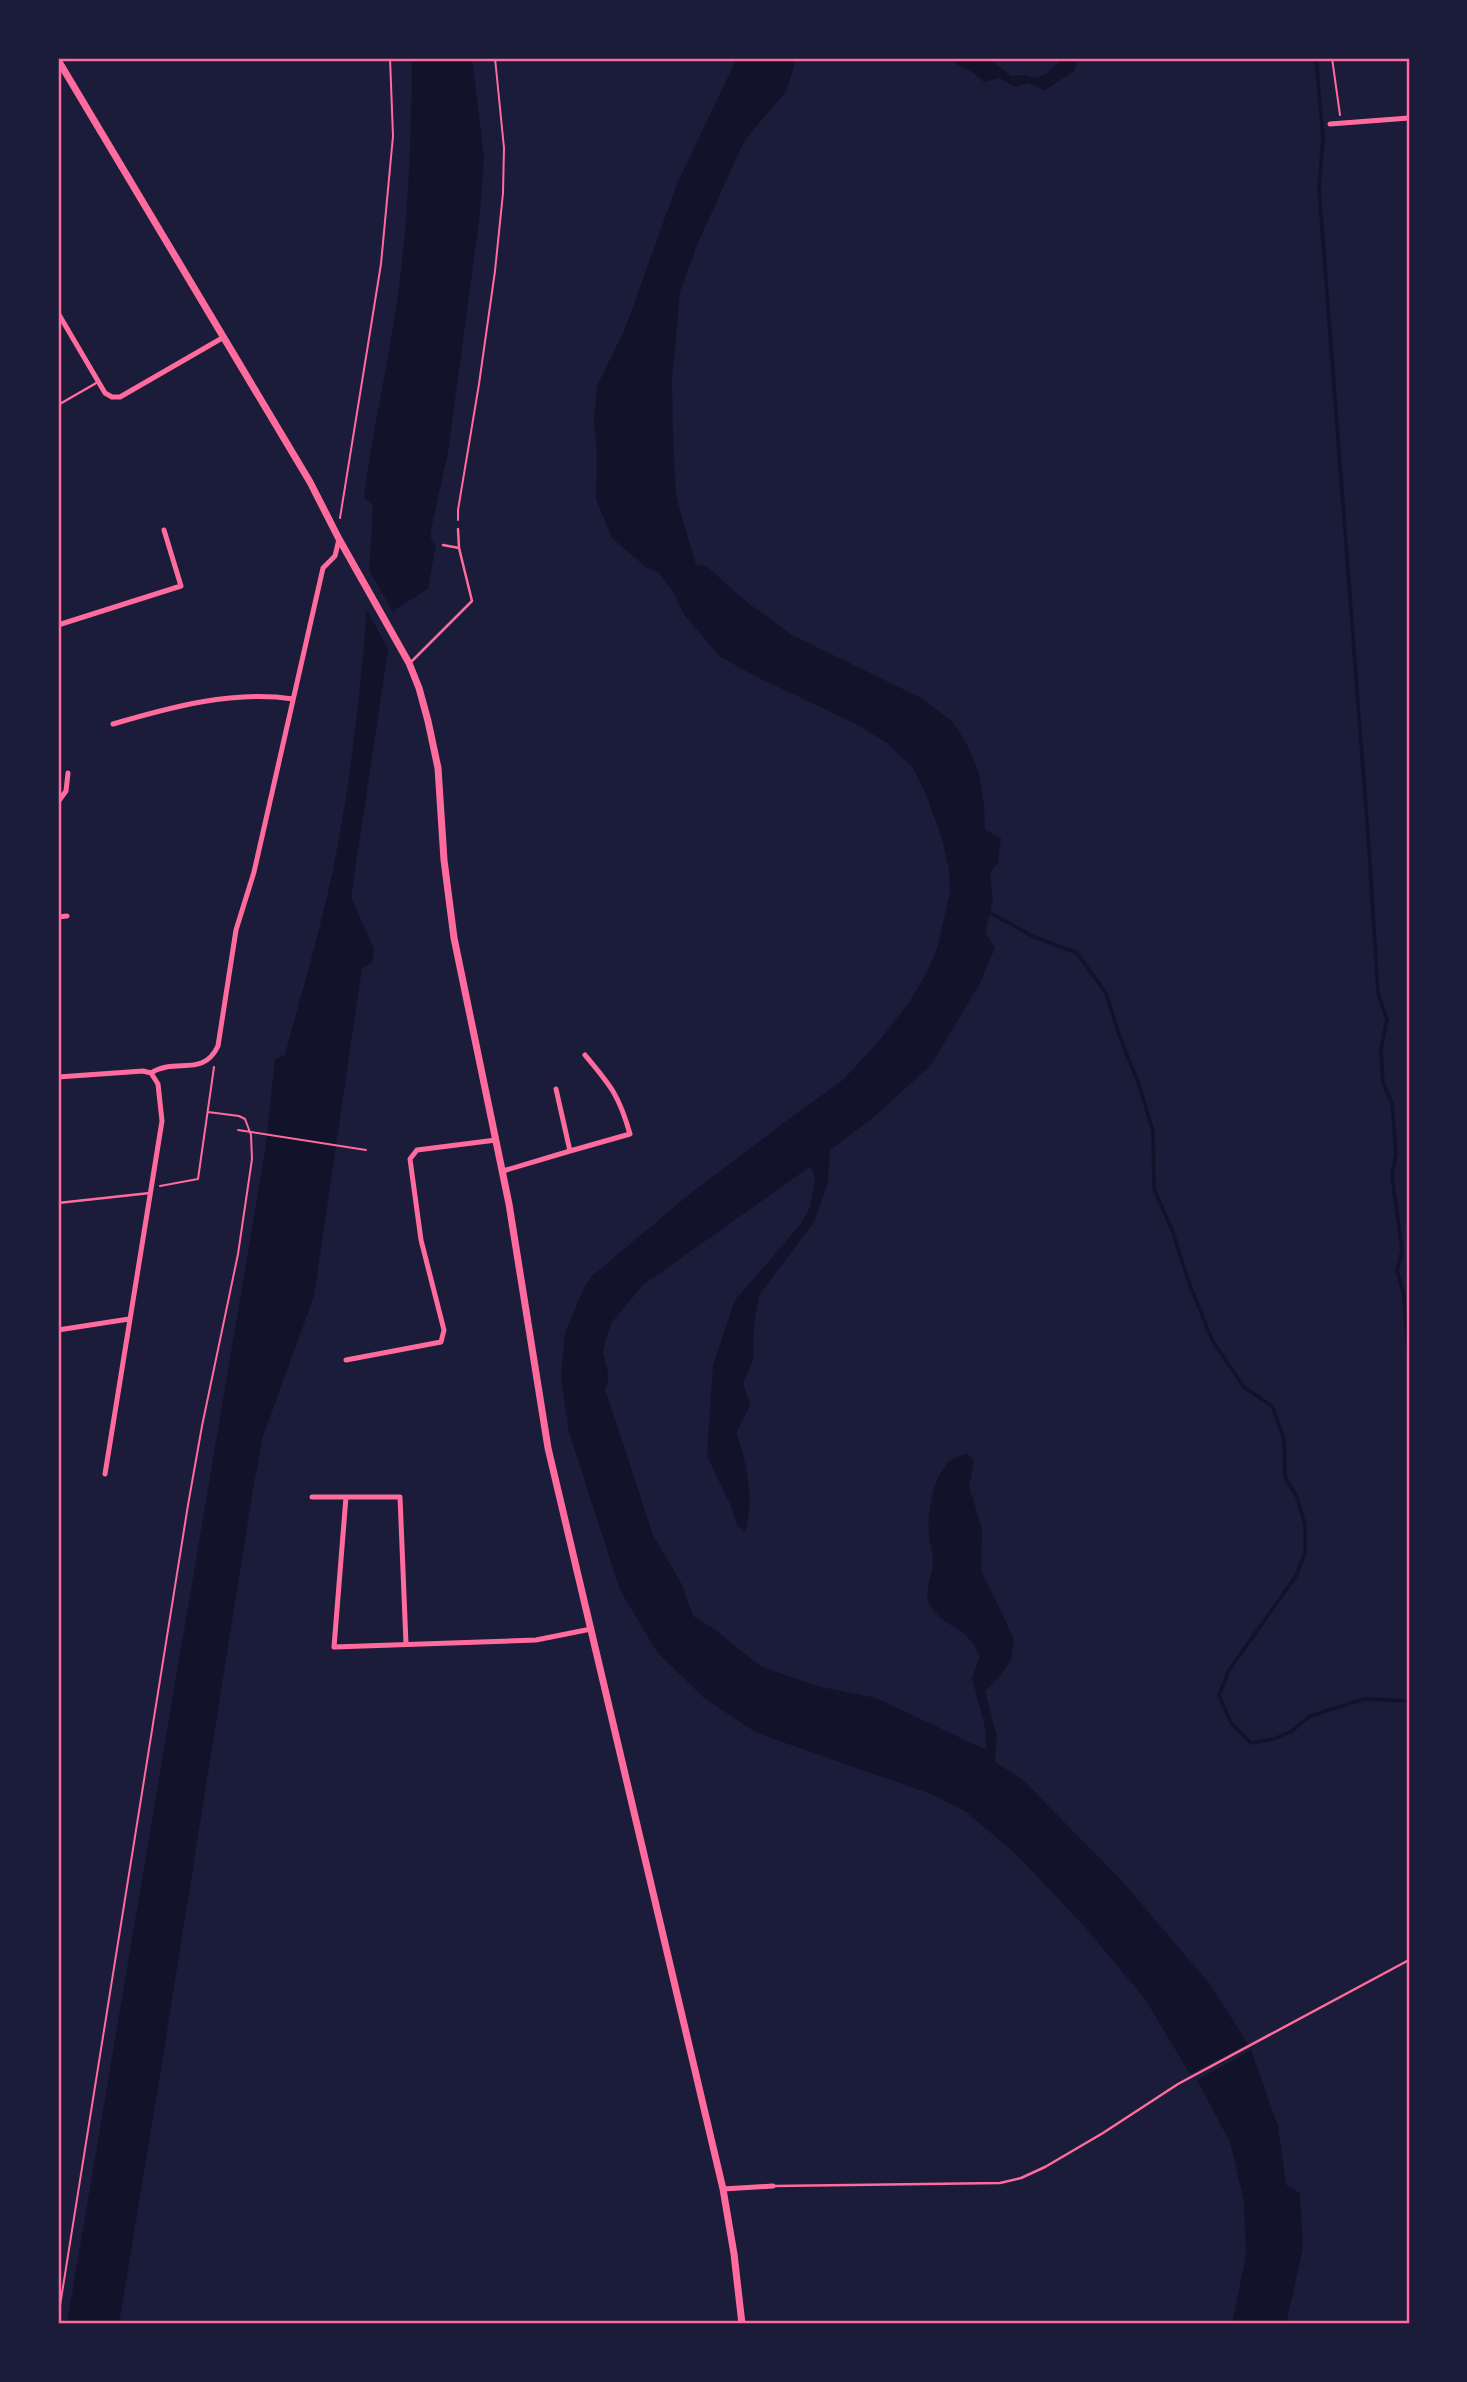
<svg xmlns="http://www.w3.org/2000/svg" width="1467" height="2382" viewBox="0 0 1467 2382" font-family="'Alegreya Sans',sans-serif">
	<rect width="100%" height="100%" fill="#1b1b3a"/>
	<path fill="#12122b" d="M412,58H472L484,157L480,214L448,452L431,529V539L436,544L428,589L394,610L351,897L374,949L372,963L362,968L314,1296L263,1436L253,1489L162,2063L119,2324H67L266,1145L275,1059L285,1055C301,995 319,935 332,875C357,752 367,629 373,505L364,497C373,426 390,357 399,287C409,211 411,134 412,58Z
		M737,58H796L787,90L744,141L697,245L680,292L672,381L673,437L676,496L693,555L696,565L706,566L748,603L792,635L921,698L952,721L967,744L979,773L984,804L985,830L1001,838L998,863L990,872L993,900L985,932L995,948L980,983L931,1065L876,1115L830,1150L828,1182L814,1222L759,1295L754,1325L753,1360L743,1382L750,1405L736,1433C748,1466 754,1499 745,1533L737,1525L730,1504L707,1456L713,1366L735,1300L801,1224L810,1207L815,1179L811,1166L643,1285L612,1322L606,1339L603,1353L608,1373V1383L605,1389L653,1535L682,1585L693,1616L714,1629L760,1666L816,1686L876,1698L986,1750L985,1727L972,1678L980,1657C966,1623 948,1631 932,1608C921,1594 933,1578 933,1562C933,1553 930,1544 929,1535C927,1514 933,1472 952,1460C956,1457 962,1455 967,1454L974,1461L969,1487L982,1528L981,1570L1014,1639L1011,1660L1000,1676L985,1691L997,1737L995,1762L1022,1779L1121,1880L1209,1983L1248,2044L1190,2074L1145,1999L1084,1926L1017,1855L965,1811L931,1794L757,1733L704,1698L657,1652L620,1590L569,1432L561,1379L565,1332L584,1288L592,1276L691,1193L794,1115L843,1080L878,1042L908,1004L926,974L937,949L950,893L949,869L942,839L926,794L913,768L887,743L856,724L755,676L719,656L683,613L673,591L658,572L647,568L612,538L596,499L597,458L594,419L597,386L625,329L677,184Z
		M945,58L989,59L1011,76L1024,75L1035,78L1045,75L1063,58H1081L1078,59L1074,71L1045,90L1028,83L1015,87L999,78L984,82L972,72Z
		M1251,2050L1278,2126L1286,2185L1300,2193L1303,2248L1286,2324H1232L1246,2256L1244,2201L1230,2142L1197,2080Z"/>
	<path fill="#1b1b3a" d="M366,565L396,617L391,654L364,605Z"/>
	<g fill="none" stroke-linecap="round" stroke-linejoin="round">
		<path stroke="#12122b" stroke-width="3.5" d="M1316,58L1323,138L1319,188L1369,848L1378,993L1387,1019L1381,1049L1383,1083L1392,1103L1394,1128L1396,1154L1392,1175L1402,1251L1397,1270L1404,1295L1409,1369
			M987,911L1032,936L1077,953L1106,993L1118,1032L1139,1085L1153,1131L1154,1189L1173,1232L1188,1280L1212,1340L1244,1387L1272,1406L1284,1439L1285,1477L1297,1497L1305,1525V1553L1296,1576L1229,1670L1219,1695L1231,1723L1251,1743L1274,1739L1292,1731L1310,1716L1364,1699L1409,1701"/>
		<path stroke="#ff6b9d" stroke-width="2" d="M1332,58L1340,115
			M340,518L381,264L393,136L390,58
			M458,520V510L479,384L495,271L503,193L504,148L495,58
			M238,1130L366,1150
			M160,1186L198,1179L214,1067
			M58,2318L188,1505L202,1426L238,1254L252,1159L251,1135L245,1119L239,1116L208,1112"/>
		<path stroke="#ff6b9d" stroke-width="2.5" d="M58,405L98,382
			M443,545L459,548
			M412,661L472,601L459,548L458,529
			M58,1203L150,1193
			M774,2186L1000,2183L1021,2178L1045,2167L1103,2133L1178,2084L1409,1960"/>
		<path stroke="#ff6b9d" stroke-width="5" d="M1330,124L1409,118
			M58,313L105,393L112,397H120L224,337
			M58,625L181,586L164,530
			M113,724C171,707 233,690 293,699
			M58,802L66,791L68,773
			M58,917L67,916
			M151,1073C176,1057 203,1078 218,1046L236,930L254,872L323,568L335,556L339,539
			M58,1077L143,1071L151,1073L158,1084L162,1121L105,1474
			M570,1151L630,1134C619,1095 611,1086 585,1055
			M503,1171L570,1151L556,1089
			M58,1330L129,1319
			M346,1360L441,1342L444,1330L421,1240L410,1159L417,1150L496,1140
			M312,1497H400L406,1644
			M346,1497L334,1647L536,1640L591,1629
			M723,2189L773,2186"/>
		<path stroke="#ff6b9d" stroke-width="7" d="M58,60L310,482L339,539L409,663L419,688L428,721L438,768L444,860L454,938L509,1204L548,1448L723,2189L734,2254L742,2324"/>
	</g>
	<rect width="1467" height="2382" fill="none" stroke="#1b1b3a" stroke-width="119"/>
	<rect x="60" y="60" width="1348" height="2262" fill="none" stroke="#ff6b9d" stroke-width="2.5"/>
</svg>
